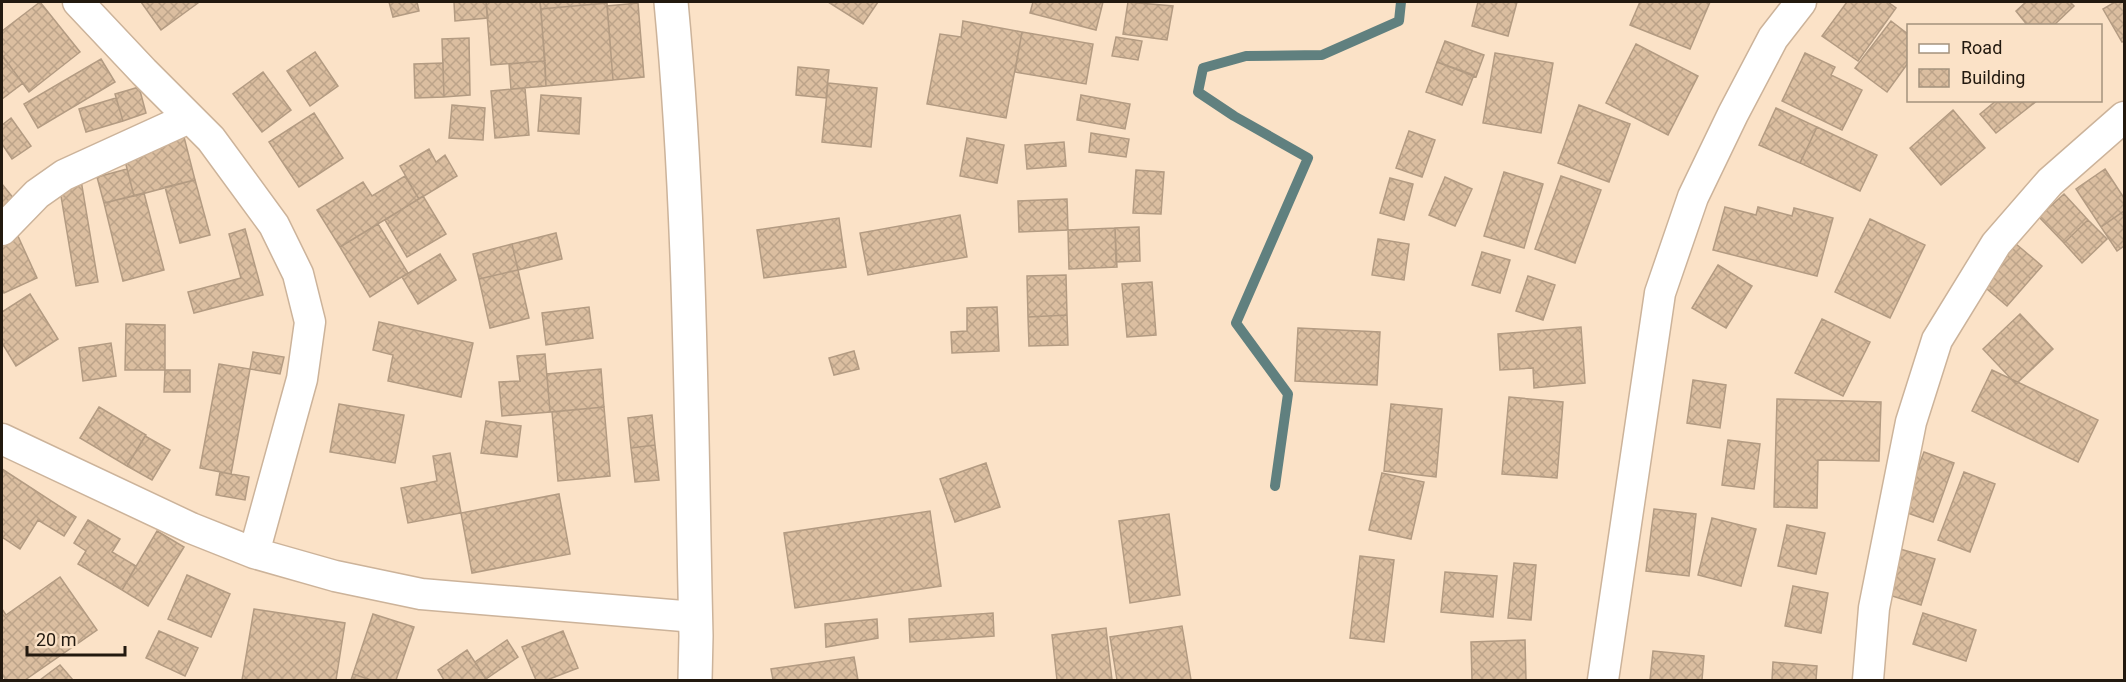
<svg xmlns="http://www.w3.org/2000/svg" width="2126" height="682" viewBox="0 0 2126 682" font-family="Roboto,sans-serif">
	<defs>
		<pattern id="building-cross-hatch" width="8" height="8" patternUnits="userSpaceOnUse" patternTransform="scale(1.5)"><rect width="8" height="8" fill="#dbbea0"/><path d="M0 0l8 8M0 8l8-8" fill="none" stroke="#bca389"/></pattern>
	</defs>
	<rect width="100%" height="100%" fill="#fbe2c7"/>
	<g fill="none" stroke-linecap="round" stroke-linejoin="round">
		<path stroke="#60807f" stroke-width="10" d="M1275,486L1288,394L1236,323L1308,158L1234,116L1198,92L1203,68L1246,56L1322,55L1399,21L1401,2"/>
	</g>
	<path fill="url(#building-cross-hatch)" stroke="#b39b82" stroke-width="1.5" d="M40,2L80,52L29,92L2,55V31Z
		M141,2H197L198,3L161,30Z
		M389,2H417L419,11L393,17Z
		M454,2H486L488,18L455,21Z
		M486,2H540L545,61L491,65Z
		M540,2H607V3L541,9Z
		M828,2H878L863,24Z
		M1033,2H1103L1096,30L1030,13Z
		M1128,2L1173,6L1167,40L1123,34Z
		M1478,2H1517L1508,36L1472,26Z
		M1640,2H1710L1690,49L1630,25Z
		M1847,2H1888L1896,8L1858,61L1822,36Z
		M2026,2H2070L2074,6L2053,26H2028L2016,11Z
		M2115,2H2124V41L2122,42L2103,9Z
		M607,3L613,80L546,86L541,9Z
		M638,3L644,77L613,80L607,6Z
		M963,21L1022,32L1006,118L927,104L940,34L961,37Z
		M1891,21L1908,34V63L1887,92L1855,68Z
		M1022,32L1093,44L1086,84L1015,72Z
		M1116,37L1142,41L1138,60L1112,56Z
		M469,38L470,95L444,97L442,39Z
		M1445,41L1484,55L1476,77L1437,62Z
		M1636,44L1698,76L1668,135L1606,103Z
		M315,52L338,86L310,106L287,71Z
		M1495,53L1553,63L1541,133L1483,123Z
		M1805,53L1835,67L1831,75L1862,90L1842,130L1782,101Z
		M2,56L23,83L2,99Z
		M101,59L115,82L38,128L24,104Z
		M545,61L546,86L511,89L509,64Z
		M1437,62L1474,75L1462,105L1426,92Z
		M443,63L444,97L415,98L414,64Z
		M798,67L829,70L826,98L796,95Z
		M263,72L291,110L262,132L233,94Z
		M828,83L877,88L871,147L822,142Z
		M139,87L146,113L123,121L115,94Z
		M525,88L529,135L495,138L491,91Z
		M541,95L581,98L579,134L538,131Z
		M1081,95L1130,104L1125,129L1077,120Z
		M116,98L123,121L86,132L79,109Z
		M1997,100H2038L1996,133L1980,114Z
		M452,105L485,108L483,140L449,138Z
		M1579,105L1630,124L1609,182L1558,163Z
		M1776,108L1817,127L1800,163L1759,145Z
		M1953,110L1985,148L1941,185L1910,148Z
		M314,113L343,158L299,187L269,142Z
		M11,118L31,146L12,159L2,144V125Z
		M1817,127L1877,155L1860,191L1800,163Z
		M1409,131L1435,140L1422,177L1396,168Z
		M1091,133L1129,139L1126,157L1089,152Z
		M184,137L195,180L134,196L123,153Z
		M967,138L1004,145L997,183L960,176Z
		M1064,142L1066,166L1027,169L1025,145Z
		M429,149L436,162L445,155L457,176L419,199L400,166Z
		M127,169L134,196L104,203L97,177Z
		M2105,169L2124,198V211L2101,227L2076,189Z
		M1136,170L1164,172L1161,214L1133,213Z
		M1504,172L1543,184L1524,248L1484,236Z
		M405,176L419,199L340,247L317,210L363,182L372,196Z
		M1561,176L1601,190L1575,263L1535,249Z
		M1445,177L1472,189L1455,226L1429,215Z
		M1390,178L1413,184L1404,220L1380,213Z
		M81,180L98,282L76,286L59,184Z
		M195,180L210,235L180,243L165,187Z
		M2,184L18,204L2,218Z
		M144,193L164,270L123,281L104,203Z
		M2064,194L2088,220L2064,243L2039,217Z
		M423,196L446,234L407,257L385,220Z
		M1067,199L1068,230L1019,232L1018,201Z
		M1725,207L1756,215L1758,207L1792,216L1794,208L1833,218L1817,276L1713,250Z
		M2124,211V246L2117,251L2101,227Z
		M960,215L967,257L868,275L860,233Z
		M839,218L846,267L764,278L757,230Z
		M1870,219L1925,245L1890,318L1835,292Z
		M2088,220L2107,239L2082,263L2064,243Z
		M378,224L408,273L370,297L340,247Z
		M1139,227L1140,261L1116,262L1115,228Z
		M1115,228L1117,267L1069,269L1068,230Z
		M245,229L263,295L194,313L188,292L241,278L229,234Z
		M556,233L562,259L518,270L512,244Z
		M17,234L37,278L4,293L2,289V241Z
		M1378,239L1409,244L1404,280L1372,275Z
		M512,244L518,270L479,279L473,254Z
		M2016,244L2042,266L2007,306L1981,284Z
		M1482,252L1510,260L1500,293L1472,285Z
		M440,254L456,280L418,304L402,277Z
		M1718,265L1752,286L1726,328L1692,308Z
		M518,270L529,318L490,328L479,279Z
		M1066,275L1067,315L1028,317L1027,276Z
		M1528,276L1555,285L1543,320L1516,311Z
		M1152,282L1156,335L1127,337L1122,284Z
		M30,294L58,339L16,366L2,343V312Z
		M589,307L593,338L546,345L542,313Z
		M997,307L999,351L952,353L951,332L967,331V308Z
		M2020,314L2053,349L2016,384L1983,349Z
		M1067,315L1068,345L1029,346L1028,317Z
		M1822,319L1870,342L1843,396L1795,373Z
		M379,322L473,343L461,397L388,381L393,355L373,350Z
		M126,324L165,325V370H125Z
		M1581,327L1585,383L1534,388L1533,368L1500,370L1498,334Z
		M1298,328L1380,332L1377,385L1295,381Z
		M111,343L116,376L83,381L79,348Z
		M854,351L859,369L834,375L829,358Z
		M253,352L284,357L280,374L250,369Z
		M545,354L550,412L502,416L499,382L520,381L517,356Z
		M219,364L250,369L231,474L200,468Z
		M601,369L604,407L550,412L547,374Z
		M165,370H190V392H164Z
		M1992,370L2098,420L2078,462L1972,411Z
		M1693,380L1726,385L1720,428L1687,423Z
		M1509,397L1563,402L1557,478L1502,474Z
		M1777,399L1881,402L1879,461L1818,460L1817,508L1774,507Z
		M339,404L404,415L395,463L330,452Z
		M1391,404L1442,409L1436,477L1384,471Z
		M99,407L146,435L127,466L80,438Z
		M604,407L610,476L558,481L552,412Z
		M652,415L655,445L631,448L628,418Z
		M486,421L521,426L517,457L481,453Z
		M145,436L170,450L152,480L127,466Z
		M1728,440L1760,444L1754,489L1722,485Z
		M655,445L659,480L635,482L631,448Z
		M1924,452L1954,463L1933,522L1902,511Z
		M450,453L461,513L408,523L401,488L437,481L433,456Z
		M986,463L1000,507L955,522L940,479Z
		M2,469L76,517L64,536L38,520L20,549L2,537Z
		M220,472L249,477L245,500L216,495Z
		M1964,472L1995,484L1970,552L1938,540Z
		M1382,473L1424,482L1411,539L1369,530Z
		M559,494L570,554L472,573L461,513Z
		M1654,509L1696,514L1689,576L1646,571Z
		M930,511L941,586L795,608L784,533Z
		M1169,514L1180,595L1130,603L1119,521Z
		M1712,518L1756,529L1741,586L1698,575Z
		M88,520L120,539L112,552L136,566L122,590L78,564L86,551L74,543Z
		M1787,525L1825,533L1816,574L1778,566Z
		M157,531L184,547L148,606L122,590Z
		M1900,549L1935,559L1921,605L1886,594Z
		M1360,556L1394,560L1384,642L1350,638Z
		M1514,563L1536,565L1531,620L1508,618Z
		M1445,572L1497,576L1493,617L1441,612Z
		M187,575L230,594L211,637L168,619Z
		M60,577L97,630L25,680H6L2,674V609L6,615Z
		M1793,586L1828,593L1821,633L1785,626Z
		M254,609L345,623L336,680H242Z
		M993,613L994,636L910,642L909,619Z
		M1923,613L1976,630L1966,661L1913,644Z
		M373,614L414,627L396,680H371L353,674Z
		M877,619L878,638L826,647L825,624Z
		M1182,626L1191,680H1117L1110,637Z
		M1106,628L1112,680H1057L1052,635Z
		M159,631L198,648L185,676L146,658Z
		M563,631L578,668L547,680H536L522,647Z
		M507,640L518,657L486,679L475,662Z
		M1525,640L1526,680H1472L1471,642Z
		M467,650L486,679L483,680H444L438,670Z
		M1653,651L1704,656L1702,680H1650Z
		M854,657L858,680H773L771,669Z
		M1773,662L1817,666L1816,680H1772Z
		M60,665L73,680H40Z
		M353,674L371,680H351Z"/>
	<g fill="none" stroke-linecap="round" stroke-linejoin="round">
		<g stroke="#ccb39a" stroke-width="33">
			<path id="minor" d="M78,2L144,72L211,139L274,225L298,274L310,322L302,379L254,553
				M2,230L37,194L64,175L189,118
				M2,439L191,528L254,553L335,576L421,594L695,617
				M1603,680L1660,293L1693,197L1733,114L1773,38L1801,2
				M1868,680L1874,608L1911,422L1937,340L1996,244L2050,182L2124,117"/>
		</g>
		<g stroke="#ccb39a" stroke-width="36">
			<path id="tertiary" d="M671,2C691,212 691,424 696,636L695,680"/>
		</g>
		<use href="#minor" stroke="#fff" stroke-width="30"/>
		<use href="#tertiary" stroke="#fff" stroke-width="33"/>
	</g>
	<rect width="2126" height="682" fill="none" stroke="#22190f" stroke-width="6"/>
	<rect x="1907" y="24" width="195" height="78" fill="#fbe2c7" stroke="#a4927d" stroke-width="1.5"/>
	<rect x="1919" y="44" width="30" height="9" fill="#ffffff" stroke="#a4927d" stroke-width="1.5"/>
	<text x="1961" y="54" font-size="18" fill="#22190f">Road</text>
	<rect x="1919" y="69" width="30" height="18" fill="url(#building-cross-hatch)" stroke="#a4927d" stroke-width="1.5"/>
	<text x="1961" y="84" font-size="18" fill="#22190f">Building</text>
	<path d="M27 646v9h98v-9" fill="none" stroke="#22190f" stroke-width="3"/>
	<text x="36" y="646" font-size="18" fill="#22190f" stroke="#fbe2c7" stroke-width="4.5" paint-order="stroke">20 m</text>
</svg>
